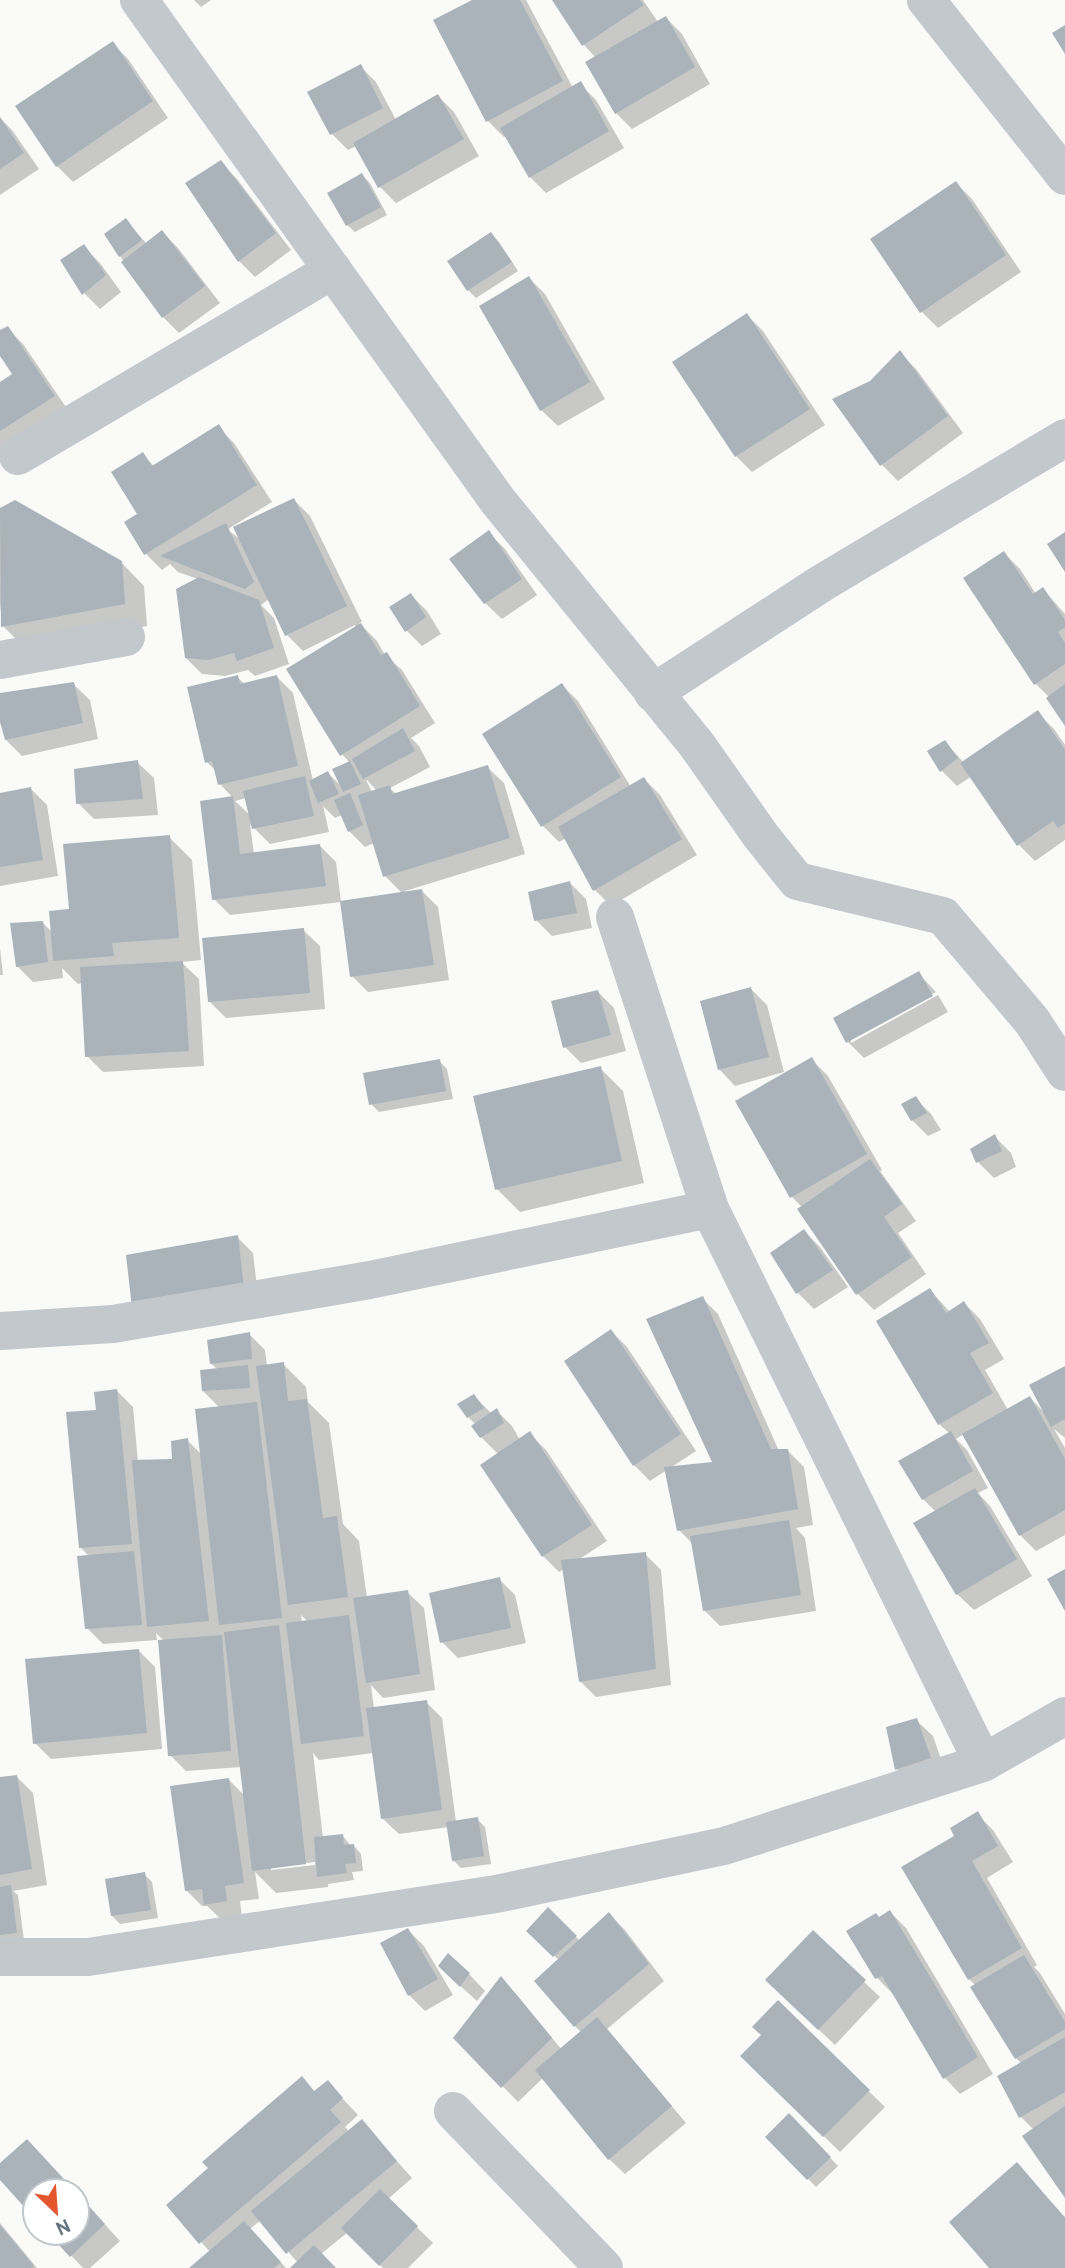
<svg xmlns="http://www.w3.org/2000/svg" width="1065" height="2268" viewBox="0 0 1065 2268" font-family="Overpass,sans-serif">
	<rect width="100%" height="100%" fill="#fafaf8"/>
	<path fill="#0003" fill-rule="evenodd" d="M194,0H211L201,7Z
		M476,0H526L573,88L580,84L596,100L624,148L546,193L530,177L506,135L504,137L488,121Z
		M554,0H643L658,22L666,18L682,34L710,84L632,129L616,113L596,58L584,45Z
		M112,43L128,59L168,118L73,182L57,166L17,107Z
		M360,66L376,82L396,120L438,96L454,112L479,156L396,203L380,187L356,146L348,150L332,134Z
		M0,118L12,130L39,169L0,195Z
		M221,163L237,179L291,250L255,277L239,261L187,184Z
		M362,175L370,183L387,215L355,232L347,225Z
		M956,183L972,199L1021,272L938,328L922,312L873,240Z
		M126,221L147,244L162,232L178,248L220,303L179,333L163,317L120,256Z
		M491,234L499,242L518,271L476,298L468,290L449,261Z
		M84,247L100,263L121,292L100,309L84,293Z
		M529,278L545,294L605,399L558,426L541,410L481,306Z
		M747,315L763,331L825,425L752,472L736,456L674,362Z
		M7,328L23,344L70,413L0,454V384L14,375L0,352V332Z
		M900,353L916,369L963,433L898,481L882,465L835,400L871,382Z
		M218,427L234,443L272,502L228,529L229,531L240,539L294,500L310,516L362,622L359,623L377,641L385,655L402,670L435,723L411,738L419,746L430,767L390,788L397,795L487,767L504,783L525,854L405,891V893L422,891L438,907L449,980L368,992L352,976L402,893L385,876L374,843L365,847L349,831L342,815L335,818L323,806L329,832L270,844L250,824L254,854L320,846L336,862L341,902L230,915L214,899L202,802L233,798L220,784L217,772L207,762L237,677L246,685L277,677L293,693L313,781L328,773L342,787L350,763L342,754L356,628L355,625L303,651L287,635L269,599L261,605L274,618L289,664L255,676L248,670L225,676L202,674L186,658L198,579L178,572L170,564L162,570L146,554L139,514L143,455L154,466ZM366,780H367L377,791L372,792ZM246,798L251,816L235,801Z
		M15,502L121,562L144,586L147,626L26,649L3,626L0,605V510Z
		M489,533L505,549L537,595L502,619L485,603L452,559Z
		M1004,553L1020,569L1036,594L1043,589L1065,614V723L1049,697L1036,684Z
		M411,595L427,611L441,634L422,646L406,630Z
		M73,684L90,700L98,739L22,756L6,740L0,714V695Z
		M562,685L578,701L631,787L644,779L660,795L697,855L611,906L595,890L566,838L559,842L543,826Z
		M1038,713L1054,729L1065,745V840L1035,861L1019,845L972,776L957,786L941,770L945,742L964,763Z
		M137,762L154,778L158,815L94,819L78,803Z
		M31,789L47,805L58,876L0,886V794Z
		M169,837L192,860L201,960L181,962L199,979L204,1066L103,1072L87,1056L82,983L78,984L62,968L63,978L33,982L17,966L42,922L52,932L71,911Z
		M570,883L586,899L592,928L552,936L536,920Z
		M303,930L320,946L325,1009L226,1018L210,1002Z
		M0,948L3,975H0Z
		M918,973L936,992L851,1039V1043L938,995L948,1012L864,1058L848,1042L835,1019Z
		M751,989L767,1005L784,1072L735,1086L719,1069Z
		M598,992L614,1008L626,1051L581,1063L565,1047Z
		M812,1060L828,1076L882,1170L880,1171L916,1221L898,1233L926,1274L874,1310L858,1294L802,1207L792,1197Z
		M439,1061L447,1069L453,1099L379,1112L371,1104Z
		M600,1068L623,1091L644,1183L520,1212L497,1189Z
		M915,1098L931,1114L941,1130L928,1136L912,1120Z
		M995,1137L1011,1153L1016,1167L994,1178L978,1162L972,1150Z
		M804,1231L820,1247L848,1287L814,1309L798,1293Z
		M237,1237L253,1253L259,1304L149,1323Z
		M930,1290L950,1312L964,1303L980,1319L1004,1359L985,1370L1008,1410L1030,1398L1044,1412L1065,1368V1438L1054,1429L1065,1448V1535L1036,1551L1020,1535L964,1434L956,1439L967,1450L988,1488L978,1493L990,1506L1032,1576L974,1610L957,1594L936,1512L923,1499L950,1434L939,1424Z
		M702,1298L718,1314L779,1451H788L804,1467L813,1525L796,1528L805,1538L816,1611L720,1626L704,1610L694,1545L679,1530L667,1470L650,1481L634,1465L611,1331L627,1347L696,1451L670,1468L715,1463Z
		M249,1334L265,1350L267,1366L283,1364L306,1387L308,1402L329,1423L343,1524L359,1541L367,1598L407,1592L424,1608L435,1690L383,1698L371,1685L374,1709L426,1702L442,1718L456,1822L477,1819L485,1827L491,1864L461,1868L453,1860L449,1827L399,1834L382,1818L373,1753L319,1760L313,1753L323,1838L343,1836L351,1846H354L361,1854L363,1871L352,1872L354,1880L328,1884V1887L276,1893L255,1872L259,1899L240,1901L242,1917L222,1920L207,1906H202L186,1890L229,1780L245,1796L241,1767L186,1771L170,1755L164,1641L156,1633L157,1640L103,1644L87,1628L90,1557L80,1547L98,1412L117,1391L133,1407L138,1462L174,1461L187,1440L202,1455L220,1408L203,1391L218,1370L211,1363ZM301,1615L308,1622L302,1623ZM315,1862V1865L271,1870V1867Z
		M474,1396L492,1414L496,1410L512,1426L520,1440L530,1434L546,1450L607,1541L578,1560L645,1554L661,1570L671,1685L596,1697L580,1681L564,1569L559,1572L543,1556L483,1465L499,1455L481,1437L476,1425L468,1417Z
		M499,1579L515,1595L526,1643L458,1658L442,1642Z
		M138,1650L155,1667L162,1749L51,1759L35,1743Z
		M916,1720L933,1736L946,1774L913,1785L897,1769Z
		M17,1777L33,1793L47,1885L13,1891L18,1895L24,1940L0,1943V1779Z
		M977,1814L993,1830L1013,1862L987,1878L1037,1965L1034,1967L1040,1973L1065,2014V2195L1034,2130L1021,2117L1022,2064L1016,2058L973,1988L976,1986L969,1979L957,1836Z
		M144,1874L152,1882L158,1918L120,1924L112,1916Z
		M549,1909L580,1941L609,1914L625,1930L664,1981L607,2029L686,2123L625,2174L609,2159L544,2077L518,2102L455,2038L501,1979L517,1995L562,2050L582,2033L575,2026L559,1960L528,1931Z
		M890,1912L906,1928L993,2074L960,2094L944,2077L894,1993L893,1994L877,1978L849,1932Z
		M408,1930L424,1946L453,1995L425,2011L409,1995Z
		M469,1974L485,1991L477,2001L456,1982Z
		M864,1982L880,1997L835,2045L783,1996Z
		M778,2003L885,2107L840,2152L742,2056L763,2035Z
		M302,2079L316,2093L328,2083L358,2115L345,2127L350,2132L362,2122L412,2178L388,2199L433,2243L408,2268H383L348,2232L321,2254L335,2268H292L298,2263L261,2220L250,2229L286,2268H192L210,2252L201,2242L211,2169Z
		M789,2115L838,2166L816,2187L768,2137Z
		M1017,2165L1065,2217V2268H991Z
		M77,2194L120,2241L90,2268H83L50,2233H77Z
		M0,2223L37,2268H0Z"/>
	<path fill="#aab3b9" d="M472,0H520L563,81L486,122L433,20Z
		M552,0H640L644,5L582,46Z
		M666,16L695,67L615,114L585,62Z
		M1065,25V54L1052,33Z
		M113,41L153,101L56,167L15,106Z
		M361,64L383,108L330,135L307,92Z
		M581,81L609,131L529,178L500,128Z
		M438,94L464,139L378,188L353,143Z
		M0,117L24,153L0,169Z
		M221,160L276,233L238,262L185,183Z
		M362,173L381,207L346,226L327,193Z
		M956,181L1006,255L920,313L870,239Z
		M126,218L142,240L119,257L104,234Z
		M162,230L205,286L162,318L121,262Z
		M491,232L512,262L467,291L447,261Z
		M84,244L106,275L82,295L60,260Z
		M529,276L590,382L540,411L479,306Z
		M747,313L810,409L735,457L672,362Z
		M8,326L55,396L0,431V382L12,374L0,356V330Z
		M900,350L948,416L880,466L832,399L870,381Z
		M219,424L257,485L144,555L124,522L137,514L111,472L143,452L152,466Z
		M294,498L347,606L285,636L233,527Z
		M15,500L122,561L125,604L1,627L0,508Z
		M226,523L254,582L245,589L160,556Z
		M489,530L522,579L484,604L449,559Z
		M1065,532V572L1047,544Z
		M1004,551L1033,594L1043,587L1065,620V627L1058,632L1065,643V664L1034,685L963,578Z
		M199,577L259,600L274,648L237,661L234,653L208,660L185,658L176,589Z
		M411,593L426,617L405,632L389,607Z
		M361,623L381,655L387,652L420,706L340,756L286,669Z
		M238,675L240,684L277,675L298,766L218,785L212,761L205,763L187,687Z
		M74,682L83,723L5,740L0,722V693Z
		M562,683L621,777L541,827L482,734Z
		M1065,684V726L1046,698Z
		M1038,710L1065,750V823L1058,828L1053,821L1017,846L960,763Z
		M403,728L415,751L363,779L352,759Z
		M945,740L958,758L940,772L927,751Z
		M138,760L143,799L76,804L74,769Z
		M350,761L361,784L343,792L332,769Z
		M488,765L510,838L383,877L358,795L390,785L392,794Z
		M328,771L339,794L318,803L309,781Z
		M305,776L314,816L252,829L243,791Z
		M644,777L682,839L593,891L558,827Z
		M31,787L43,860L0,867V793Z
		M350,793L363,825L348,832L334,800Z
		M233,796L240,854L320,844L326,886L212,900L200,801Z
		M170,835L179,938L112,943L114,956L53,961L49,911L69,909L63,844Z
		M570,881L577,913L534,921L528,892Z
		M422,889L434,965L350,977L340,901Z
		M43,921L48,962L16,967L10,923Z
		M304,928L310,993L208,1002L202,938Z
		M183,961L189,1051L85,1057L80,967Z
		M919,971L933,996L846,1043L833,1018Z
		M751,987L769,1057L718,1070L700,1001Z
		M598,990L611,1035L563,1048L551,1001Z
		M812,1057L867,1154L790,1198L735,1101Z
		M440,1059L446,1091L369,1105L363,1073Z
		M601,1066L622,1161L495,1190L473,1096Z
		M916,1096L927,1113L911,1121L901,1104Z
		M995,1134L1002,1151L976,1163L970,1149Z
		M870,1159L902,1204L884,1217L912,1257L856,1295L797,1209Z
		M804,1229L833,1270L796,1294L770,1253Z
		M238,1235L244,1289L132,1308L126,1255Z
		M930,1288L946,1313L964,1301L989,1343L970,1353L993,1393L938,1425L876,1321Z
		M703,1296L771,1449H788L798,1509L677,1531L664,1467L712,1462L646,1319Z
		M611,1329L681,1434L633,1466L564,1361Z
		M250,1332L252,1359L210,1364L207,1340Z
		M284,1362L288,1401L307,1399L323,1518L337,1516L348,1597L288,1605L256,1366Z
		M248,1365L250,1388L202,1391L200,1370Z
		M1065,1366V1419L1051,1427L1029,1385Z
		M117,1389L132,1544L79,1548L66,1412L96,1410L94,1392Z
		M474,1394L484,1408L467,1418L457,1404Z
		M1030,1396L1065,1459V1510L1019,1536L962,1434Z
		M257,1402L282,1618L219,1625L195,1409Z
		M497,1408L504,1423L480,1438L471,1426Z
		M530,1431L592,1525L542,1557L480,1465Z
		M951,1431L973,1471L922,1500L898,1461Z
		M188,1438L209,1621L147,1627L132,1460L172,1459L171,1441Z
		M975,1488L1017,1559L956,1595L913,1523Z
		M789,1520L801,1595L703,1611L690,1536Z
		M134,1551L142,1625L85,1629L77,1556Z
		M646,1552L656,1669L579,1682L561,1560Z
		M1065,1569V1611L1047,1579Z
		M500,1577L511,1628L440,1643L429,1593Z
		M408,1590L420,1674L366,1683L353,1598Z
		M349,1615L364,1736L301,1744L286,1623Z
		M279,1625L306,1864L252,1871L224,1632Z
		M222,1635L231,1751L168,1756L158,1640Z
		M139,1649L147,1733L33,1744L25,1659Z
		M427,1700L442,1810L381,1819L366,1708Z
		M917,1718L931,1758L895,1770L886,1727Z
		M17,1775L32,1869L0,1875V1777Z
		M229,1778L244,1883L225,1886L227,1901L204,1905L202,1889L185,1891L170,1786Z
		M978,1811L998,1846L972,1861L1022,1948L968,1980L901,1867L954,1836L950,1828Z
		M478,1817L484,1856L452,1861L446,1822Z
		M343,1834L344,1845L354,1844L356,1863L345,1864L347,1873L317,1877L314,1837Z
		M145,1872L151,1910L111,1916L105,1879Z
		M11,1885L17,1933L0,1935V1887Z
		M548,1907L577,1936L553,1957L526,1931Z
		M890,1910L978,2057L943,2079L882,1976L875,1979L846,1931L876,1913L879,1917Z
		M609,1912L649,1964L574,2027L534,1981Z
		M408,1928L438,1979L408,1996L380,1943Z
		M813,1930L866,1980L818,2030L765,1980Z
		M448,1953L470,1973L460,1987L438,1966Z
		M1024,1955L1065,2022V2029L1015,2059L970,1987Z
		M501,1976L552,2038L501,2088L453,2038Z
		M778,2000L870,2090L823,2137L740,2056L761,2035L752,2027Z
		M597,2017L672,2106L608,2160L535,2070Z
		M1065,2037V2092L1019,2118L997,2076Z
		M302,2076L314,2091L328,2080L343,2098L330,2110L341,2122L199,2244L166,2205L208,2168L202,2162Z
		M1065,2106V2198L1022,2136Z
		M789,2113L831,2157L807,2180L765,2137Z
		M362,2119L397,2161L286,2254L251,2211Z
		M27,2139L75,2191H35V2219L0,2180V2163Z
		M1017,2162L1065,2218V2268H989L949,2222Z
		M380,2189L418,2226L379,2266L341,2228Z
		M77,2193L105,2224L70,2257L48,2233H77Z
		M244,2221L281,2262L274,2268H189Z
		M0,2225L34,2266L31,2268H0Z
		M314,2245L336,2268H290Z"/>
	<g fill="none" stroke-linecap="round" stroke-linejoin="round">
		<path stroke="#c3c8cc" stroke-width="38" d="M139,0L498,501L697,745L761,836L797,881L943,916L1032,1021L1065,1072
			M926,0L1065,176
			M18,456L333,270
			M0,660L126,637
			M653,693L822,583L1065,438
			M615,917L710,1209L983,1763
			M0,1331L113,1324L370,1280L710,1209
			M0,1957H88L496,1894L724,1846L983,1763L1065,1716
			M453,2111L604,2268"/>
	</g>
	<g transform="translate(56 2212) rotate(155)"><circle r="33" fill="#ffffff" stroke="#c1c8cd" stroke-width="2"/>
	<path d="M0-5L12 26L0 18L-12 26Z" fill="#e4572e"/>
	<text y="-10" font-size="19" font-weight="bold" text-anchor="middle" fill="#657683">N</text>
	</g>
</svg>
